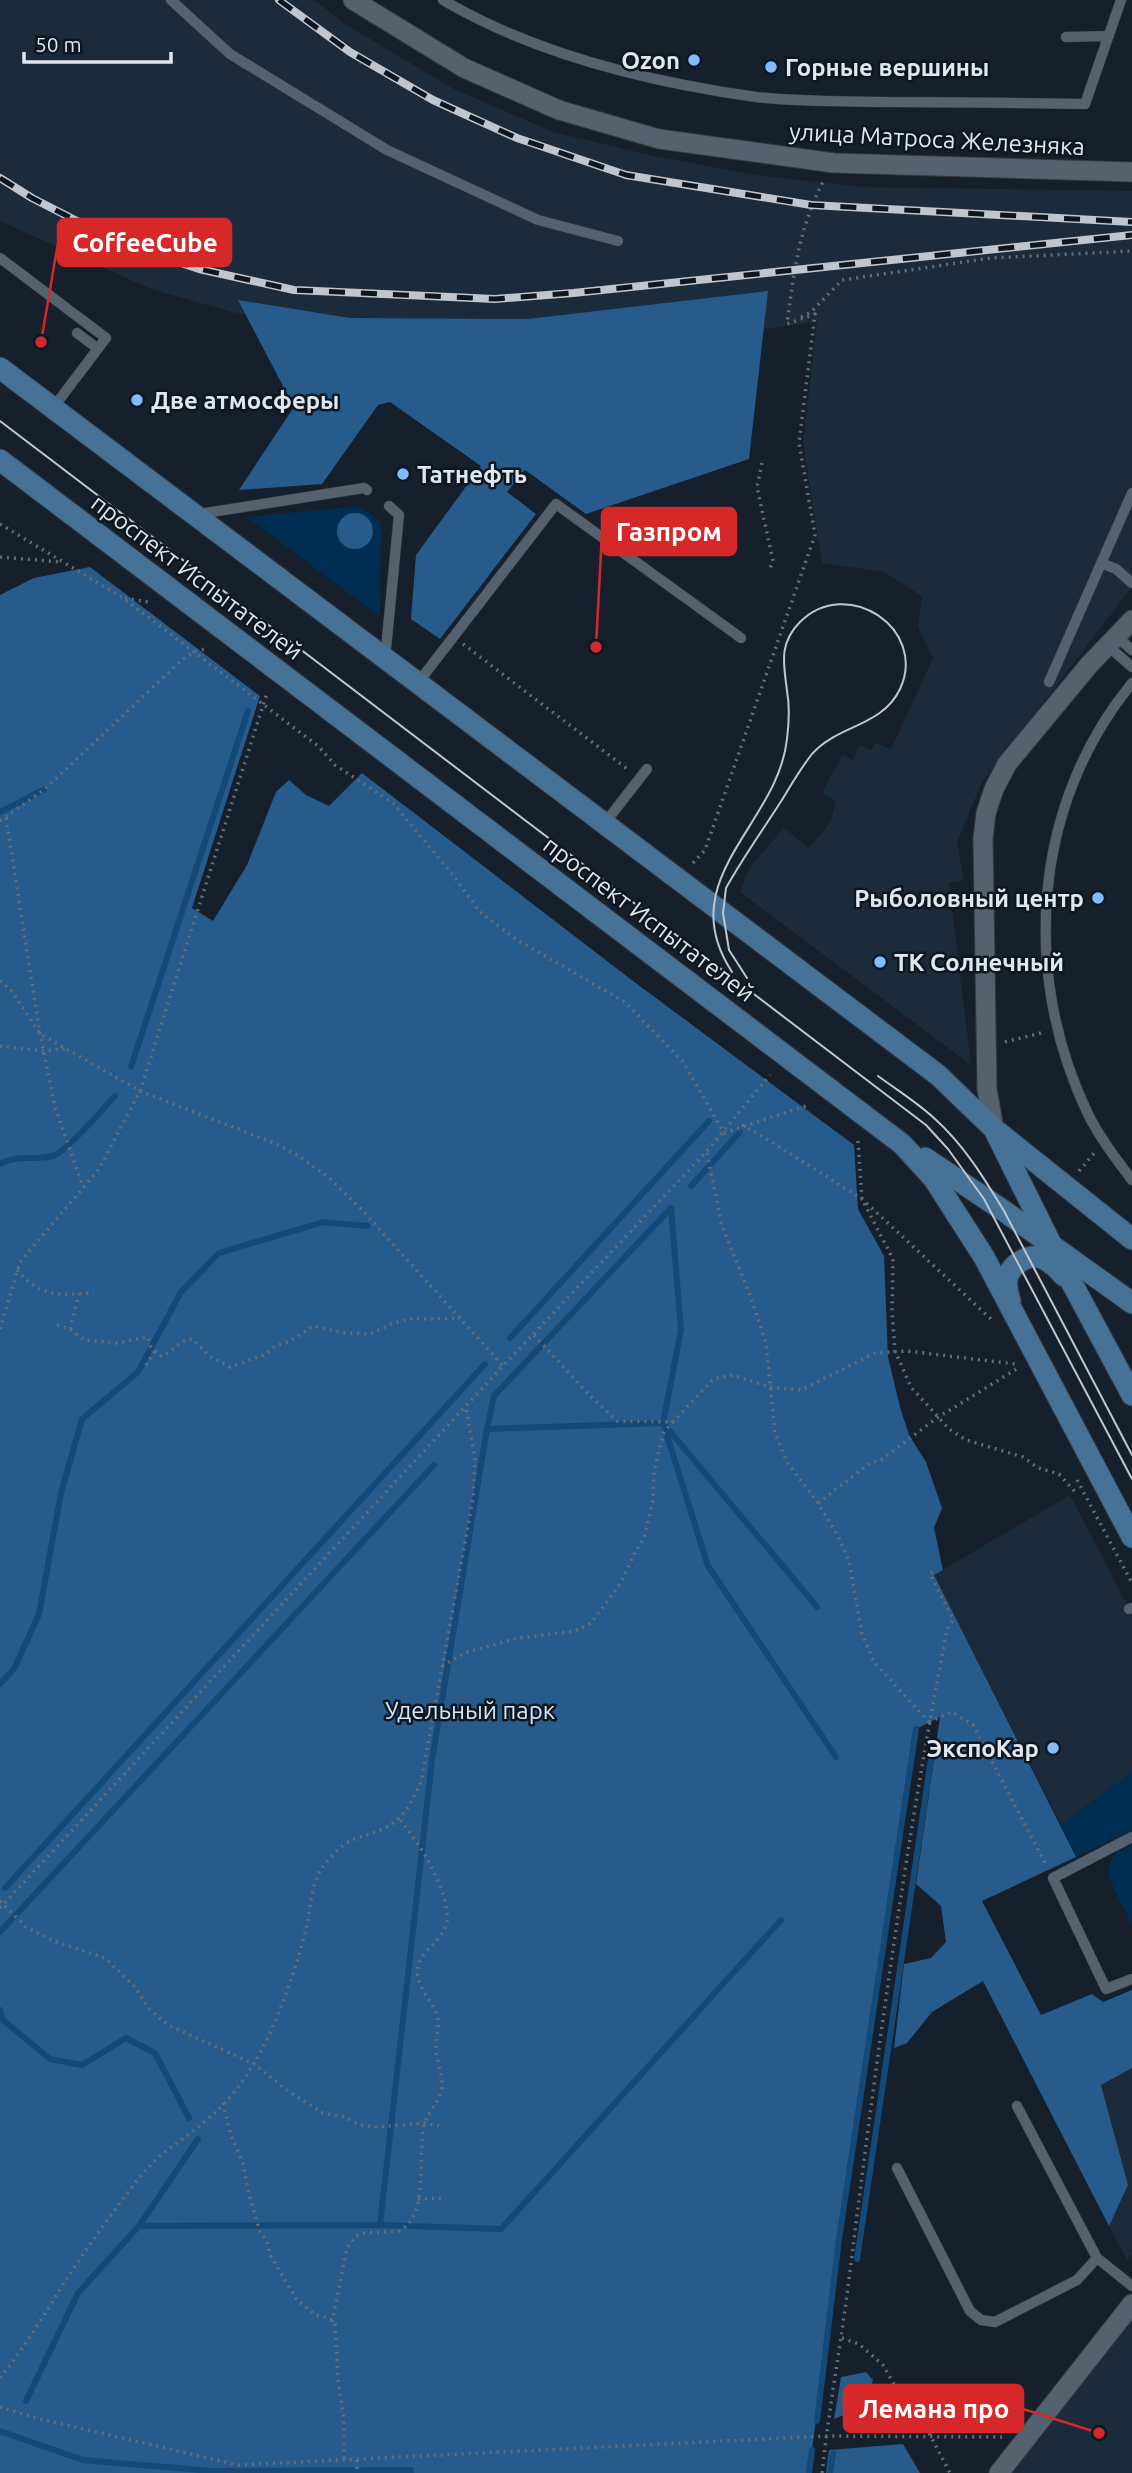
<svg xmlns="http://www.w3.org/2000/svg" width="1132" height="2473" viewBox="0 0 1132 2473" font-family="Ubuntu,sans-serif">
	<rect width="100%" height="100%" fill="#15202c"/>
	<path fill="#1b2b3b" d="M0,0H314L345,24L452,88L553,132L654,156L755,175L861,187L1132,191V587L982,782L957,842L964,880L949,883L971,1065L740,892L749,868L784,828L809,848L830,823L836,801L822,793L842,755L853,760L859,745L871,750L875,743L891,749L933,658L918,627L922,596L884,572L822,563L803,443L817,322L635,346L345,330L232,312L151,289L0,221Z
		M1070,1495L1132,1614V1772L1061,1825L934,1575Z
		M1132,2068V2254L1127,2260L1109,2226L1128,2185L1101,2085Z
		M1132,2321V2473H1012Z"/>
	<path fill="#002d52" d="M351,507L363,508L381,523L380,617L247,517Z
		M1132,1772V1830L1076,1857L1061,1825Z
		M1132,1845V1923C1124,1906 1099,1873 1113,1857C1117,1851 1126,1848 1132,1845Z"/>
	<path fill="#275b8b" d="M768,291L749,459L586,514L525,470L507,492L536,514L440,639L411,619L416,555L481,466L390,402L378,405L322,484L239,490L294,407L238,300L350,318L528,319Z
		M337 531a18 18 0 1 1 36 0a18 18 0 1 1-36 0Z
		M90,567L260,696L192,908L213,921L247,865L276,792L289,780L306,795L329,806L362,773L633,981L854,1145L858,1209L884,1256L888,1357L900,1407L909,1435L926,1462L942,1508L934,1528L943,1570L934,1575L1076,1857L982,1901L1041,2015L1092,1994L1103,2002L1132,1990V2068L1101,2085L1128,2185L1109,2226L983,1981L932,2012L907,2043L894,2048L904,1964L931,1958L946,1942L941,1906L916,1884L940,1717L916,1729L839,2239L809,2473H0V595L34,578Z
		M866,2372L873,2380L863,2407L834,2419L841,2377Z
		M903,2444L920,2473H826L829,2450Z"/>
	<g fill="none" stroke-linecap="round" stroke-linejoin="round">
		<path stroke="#144978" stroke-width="6" d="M0,812L45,789
			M131,1067L248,711
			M0,1164C20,1153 37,1162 55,1155C68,1150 104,1108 115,1096
			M691,1186L740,1132
			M671,1208L681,1330L663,1423L817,1607
			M510,1338L709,1121
			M487,1429L494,1396L671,1208
			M0,1684L14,1669L39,1614L61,1493L82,1419L138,1372L181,1292L219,1253L323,1222L367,1226
			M5,1888L485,1364
			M0,1932L434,1465
			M0,2010L3,2020L50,2059L82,2065L126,2038L155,2053L189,2118
			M380,2225L432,1760L487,1429L663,1423L708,1566L836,1757
			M139,2226L380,2225L501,2229L781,1920
			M857,2259L931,1759
			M26,2401L78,2293L139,2226L198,2139
			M817,2421L839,2239L916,1729
			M0,2431L83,2460L212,2471L411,2470V2473
			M809,2473L812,2450
			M830,2473L833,2454"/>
		<g stroke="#333b44" stroke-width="11">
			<path id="lane" d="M171,0L230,54L387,150L538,220L618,241
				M443,0C536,55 649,82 756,97C799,102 845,101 888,102C954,102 1020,103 1085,104L1121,0
				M1066,37L1109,36
				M0,258L106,338L53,408
				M77,333L98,349
				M199,514L364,488L367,490
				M1101,563L1116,569L1132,583
				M1116,636L1132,650
				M1107,645L1132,667
				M385,659L399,515L389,506
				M1049,682L1132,493
				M1132,683C1032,805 1021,975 1088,1114C1100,1138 1116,1159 1132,1180
				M417,684L556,504L741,638
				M604,824L647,769
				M1129,1609L1132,1608
				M1132,1837L1053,1878L1106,1989L1132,1979
				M1017,2106L1097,2258L1132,2286
				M897,2168L970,2311L981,2320L995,2322L1077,2280L1097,2258"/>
		</g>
		<g stroke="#333b44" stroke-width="21">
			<path id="street" d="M353,0L464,68L559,110L659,139L834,163L1132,172
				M994,1129L987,1089L983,838L986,813L994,789L1007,764L1089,665L1132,620
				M999,2473L1132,2304"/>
		</g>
		<g stroke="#333b44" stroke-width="23">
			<path id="secondary" d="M0,368L938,1075L994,1129L1052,1246L1132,1395
				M0,460L902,1144L934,1179L984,1257L1132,1537
				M998,1132L1132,1239
				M925,1158L1004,1211L1132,1303
				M1010,1301C1008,1294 1006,1286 1007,1279C1010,1265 1028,1253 1042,1258C1051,1262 1058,1269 1064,1276"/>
		</g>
		<path stroke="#646d78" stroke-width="3.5" stroke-dasharray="2 5" stroke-linecap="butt" d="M801,317L811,312L842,280L991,258L1132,251
			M762,463L757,487L773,561L769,571
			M0,524L123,598L318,746L335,765L393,803L452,874L480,912L517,940L625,1002L684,1063L724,1133L809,1105
			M0,557L61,562
			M125,598L148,602
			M463,644L630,771
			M6,818L40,1034L55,1107L83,1187
			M0,821L45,789L183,659L194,652L208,648
			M693,863L705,850L815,535L799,443L815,314L787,324C794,272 799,227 824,180
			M0,981L12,991L40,1034L140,1091L274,1143L299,1156L328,1177L364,1212L503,1366
			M1005,1042L1045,1032
			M0,1046L43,1051L65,1049
			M742,1125L767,1139L862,1199L992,1320
			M858,1141L862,1199L893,1259L892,1311L895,1351L911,1387L949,1429L966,1440L1023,1457L1038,1468L1059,1474L1076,1493
			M707,1153L722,1226L750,1295L766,1343L775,1433L787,1462L818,1503L839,1538L849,1561L862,1634L874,1662L929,1722
			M1079,1171L1096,1151
			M17,1270C41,1298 60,1295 94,1293
			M57,1325L70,1329L84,1340L117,1343L148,1337L151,1348L161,1356C173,1354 178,1339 193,1339L209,1356L230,1367L266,1354L275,1346L290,1341L313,1326L345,1333L371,1334L393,1323L414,1318L426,1319L460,1318
			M0,1329L20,1262L99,1169L140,1091L267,693
			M70,1329L79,1294
			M534,1335L590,1396L617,1421L673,1422L713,1379L733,1375L769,1387L801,1390L875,1353L907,1351L1015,1364
			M146,1365L155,1351
			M1077,1480L1132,1583
			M818,1503L870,1463L881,1460L937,1418L1018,1368
			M442,1666L465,1653L513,1639L575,1631L591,1623L620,1584L636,1550L644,1539L653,1500L654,1473L657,1458L664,1432L673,1422
			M929,1722L952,1712L973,1725L1046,1865
			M0,1901L26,1927L54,1941L105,1958L135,1987L148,2008L168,2025L254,2064L288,2091L323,2113L345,2117L360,2125L377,2127L425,2123L439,2126
			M0,1908L503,1366L706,1152L770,1075
			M223,2103L231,2135L243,2163L249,2194L260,2232L267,2241L270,2255L297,2300L315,2315L329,2318L335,2324L338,2379L344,2420V2460
			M418,2199L446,2198
			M332,2322L347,2248L356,2236L365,2233L398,2231C431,2218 416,2151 425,2122C430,2108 442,2100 442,2084C442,2071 436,2059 436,2047C436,2038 439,2030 438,2020C435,2004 421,1993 418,1977C412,1949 451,1943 447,1912C442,1878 420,1845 399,1818
			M842,2338L859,2344L883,2365L898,2391L918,2412L950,2473
			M0,2378C26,2346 46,2311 68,2277C90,2243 114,2210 139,2178C161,2150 186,2139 211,2116C228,2102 243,2082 254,2063C275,2030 298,1964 307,1925C311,1906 311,1886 321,1869C328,1859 341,1845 352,1840C369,1833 384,1832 399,1818C410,1808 414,1795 421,1782L473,1499L475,1459L466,1408
			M0,2407L32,2417L238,2465L826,2436L1002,2437
			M357,2460V2473
			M822,2473C829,2408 841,2344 849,2279C876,2062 905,1845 947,1630L953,1619L930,1574L936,1568"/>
		<use href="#lane" stroke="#54616f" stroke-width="10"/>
		<use href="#street" stroke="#54616f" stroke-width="19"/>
		<use href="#secondary" stroke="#467298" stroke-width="21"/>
		<path stroke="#bfc6cf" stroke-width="2" d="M0,421L926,1125L948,1149L984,1199L1132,1479
			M732,972C671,879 778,825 787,739C789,723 790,707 787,691C784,665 778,644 800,622C847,575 928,629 900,689C882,727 837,725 812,754C800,769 790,787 780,803C762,831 742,859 726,888L723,913L729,950L747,978
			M878,1076C897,1090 918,1103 935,1119C964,1145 984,1178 1004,1211L1132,1455"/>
		<g stroke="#bfc6cf" stroke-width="8">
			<path id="rail" d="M279,0L350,52L433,100L517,138L626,175L811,205L1132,222
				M0,178L32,198L116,241L199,269L294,290L495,299L573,293L1132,235"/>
		</g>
		<use href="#rail" stroke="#0c1722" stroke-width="5" stroke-dasharray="16" stroke-linecap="butt"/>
	</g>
	<g fill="#80bdfa" stroke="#0c1722" stroke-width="2.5">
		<circle cx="694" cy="60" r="7"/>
		<circle cx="771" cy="67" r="7"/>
		<circle cx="137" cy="400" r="7"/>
		<circle cx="403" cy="474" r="7"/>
		<circle cx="1098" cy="898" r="7"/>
		<circle cx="880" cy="962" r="7"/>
		<circle cx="1053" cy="1748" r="7"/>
	</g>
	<g text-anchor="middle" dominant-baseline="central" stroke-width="5" stroke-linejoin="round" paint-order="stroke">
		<g font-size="24" font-weight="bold" fill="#e0e7ef" stroke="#0c1722" text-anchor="start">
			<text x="680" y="60" text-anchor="end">Ozon</text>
			<text x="785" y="67">Горные вершины</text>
			<text x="151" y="400">Две атмосферы</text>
			<text x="417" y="474">Татнефть</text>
			<text x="1084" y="898" text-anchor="end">Рыболовный центр</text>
			<text x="894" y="962">ТК Солнечный</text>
			<text x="1039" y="1748" text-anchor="end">ЭкспоКар</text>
		</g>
		<g font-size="24" fill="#e0e7ef" stroke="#0c1722">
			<text transform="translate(937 139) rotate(3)">улица Матроса Железняка</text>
			<text transform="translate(197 577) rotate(37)">проспект Испытателей</text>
			<text transform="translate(649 919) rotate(37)">проспект Испытателей</text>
		</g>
		<g font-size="24" fill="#d6e4f3" stroke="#0c1722">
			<text x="470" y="1710">Удельный парк</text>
		</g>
	</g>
	<path fill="none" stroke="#d62828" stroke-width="2.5" d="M41 342L58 243M596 647L602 532M1099 2433L1023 2409"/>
	<g fill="#d62828" stroke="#0c1722" stroke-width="2.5">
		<circle cx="41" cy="342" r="7"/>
		<circle cx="596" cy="647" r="7"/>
		<circle cx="1099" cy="2433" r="7"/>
	</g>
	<g fill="#d62828" stroke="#d62828" stroke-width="2.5">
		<rect x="58" y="219" width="173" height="47" rx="7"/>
		<rect x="602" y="508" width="134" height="47" rx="7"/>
		<rect x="844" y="2385" width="179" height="47" rx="7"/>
	</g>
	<g font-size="26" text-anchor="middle" font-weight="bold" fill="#fff">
		<text x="145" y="252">CoffeeCube</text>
		<text x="669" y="541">Газпром</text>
		<text x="934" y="2418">Лемана про</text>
	</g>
	<path d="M24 52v10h147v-10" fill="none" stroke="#e0e7ef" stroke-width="3.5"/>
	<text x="35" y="52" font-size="21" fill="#e0e7ef" stroke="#0c1722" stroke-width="5" paint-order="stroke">50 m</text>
</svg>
